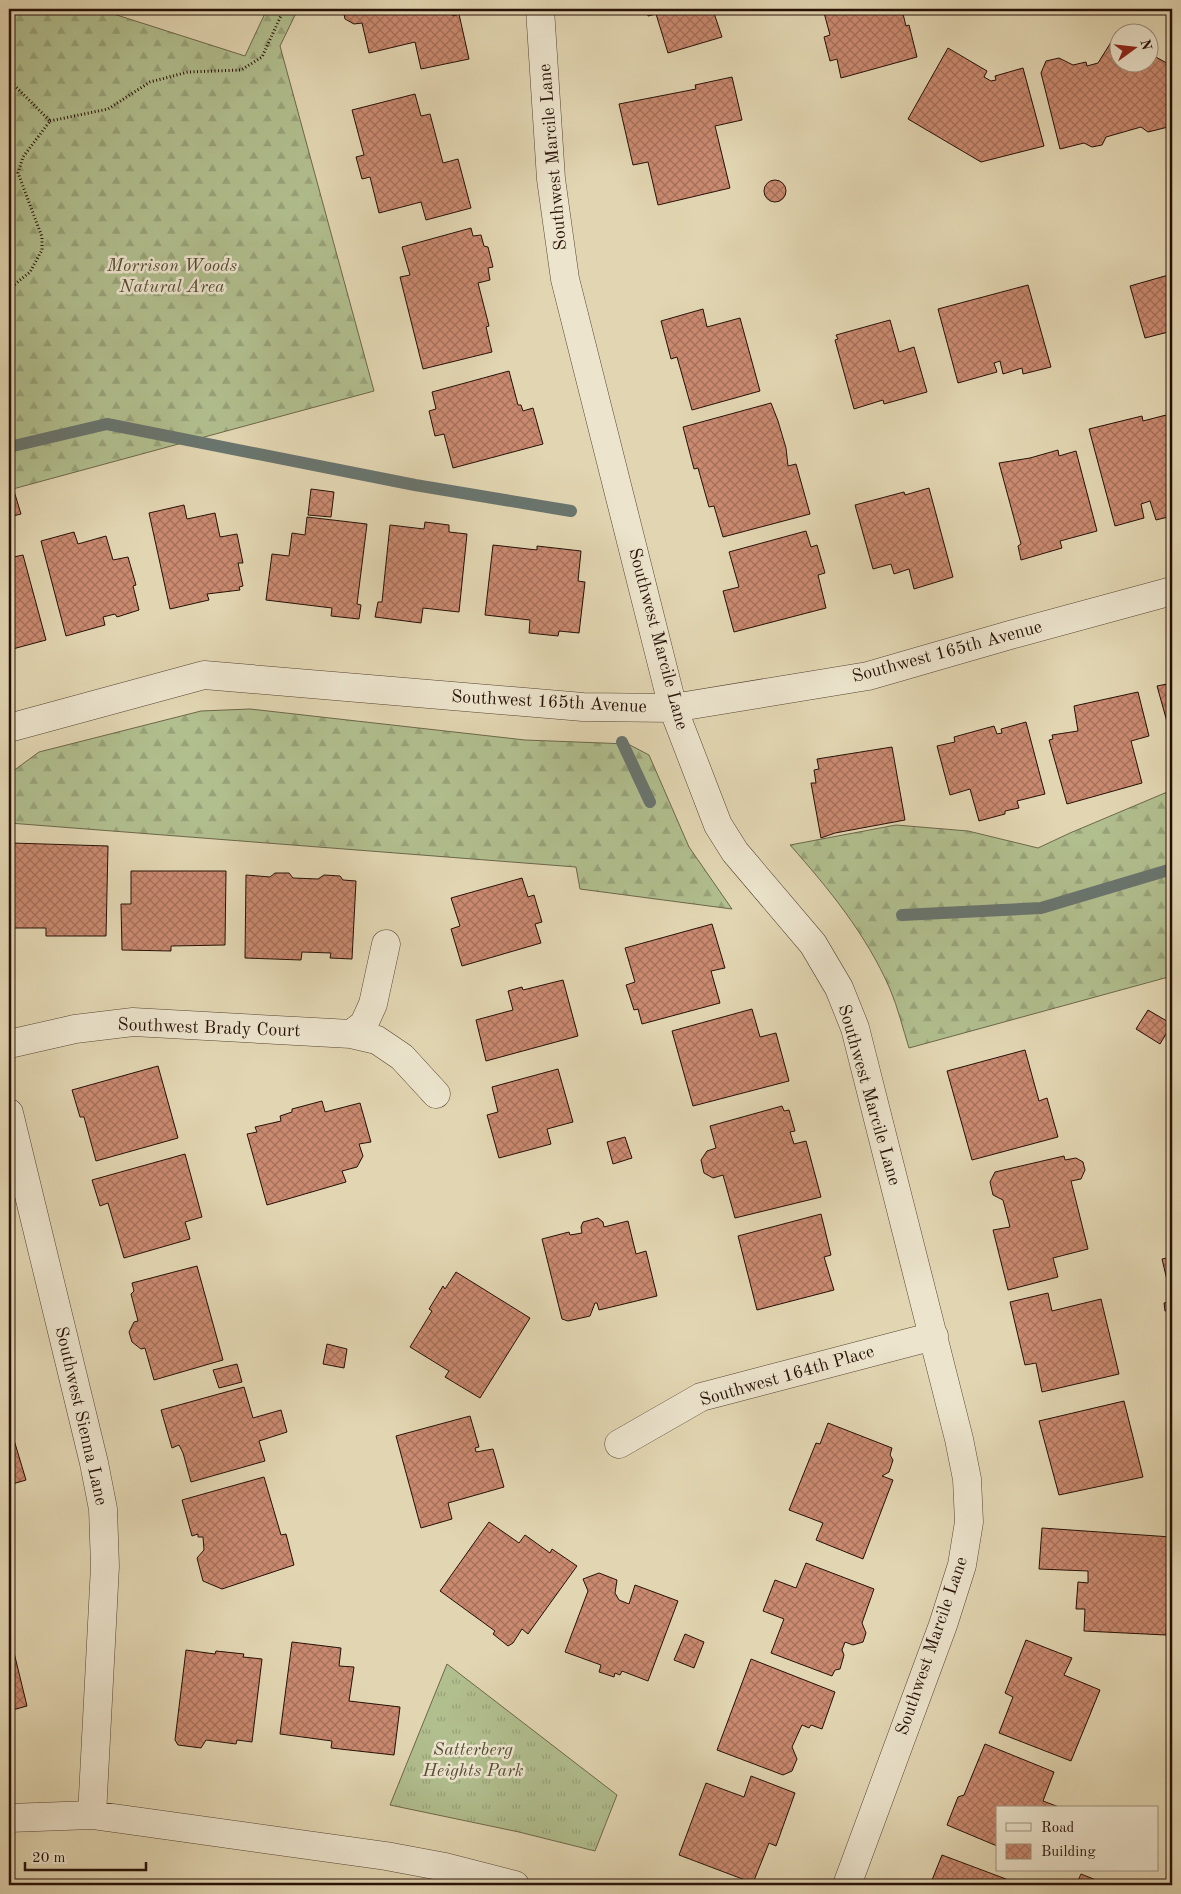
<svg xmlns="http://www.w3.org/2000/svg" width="1181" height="1894" viewBox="0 0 1181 1894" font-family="'Old Standard TT',serif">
	<defs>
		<pattern id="grass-tufts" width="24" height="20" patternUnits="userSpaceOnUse" patternTransform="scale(1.25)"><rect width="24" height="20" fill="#b1be8e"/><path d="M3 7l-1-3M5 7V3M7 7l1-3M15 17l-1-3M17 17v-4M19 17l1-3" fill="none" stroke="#98a279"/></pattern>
		<pattern id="forest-firs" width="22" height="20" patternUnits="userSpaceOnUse" patternTransform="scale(1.25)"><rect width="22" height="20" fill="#b1be8e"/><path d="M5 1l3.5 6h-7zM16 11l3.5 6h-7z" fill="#98a279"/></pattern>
		<pattern id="building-cross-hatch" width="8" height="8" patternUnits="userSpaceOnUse" patternTransform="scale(1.25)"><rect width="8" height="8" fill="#ca8a70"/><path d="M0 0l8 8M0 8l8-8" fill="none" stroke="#a46f5a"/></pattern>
	</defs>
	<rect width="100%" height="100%" fill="#e2d6b2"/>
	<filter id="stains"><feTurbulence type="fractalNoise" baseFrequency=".004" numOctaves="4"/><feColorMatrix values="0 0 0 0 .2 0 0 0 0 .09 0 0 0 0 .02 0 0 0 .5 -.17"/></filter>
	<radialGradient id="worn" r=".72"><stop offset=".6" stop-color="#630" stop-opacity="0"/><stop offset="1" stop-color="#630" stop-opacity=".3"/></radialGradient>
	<path fill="url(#grass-tufts)" stroke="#6c674a" d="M447,1664L617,1795L595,1851L519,1832L390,1805Z"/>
	<path fill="url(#forest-firs)" stroke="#6c674a" d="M9,9H98L245,56L267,9H298L280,46L374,391L9,490Z
		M250,709L525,740L628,744L649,755L689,847L732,909L580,889L576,867L9,823V774L39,752L201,711Z
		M1172,790V976L909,1048C903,1029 898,1008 890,989C866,934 829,889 790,845L896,825L968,831L1038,848L1070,833Z"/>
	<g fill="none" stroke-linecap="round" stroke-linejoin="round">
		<path stroke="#69756e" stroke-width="12" d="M9,447L107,424L415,485L571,511
			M622,742L650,802
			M902,915L1041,908L1172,869"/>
	</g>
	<path fill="url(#building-cross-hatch)" stroke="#261006" d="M343,9H451L453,16L459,14L469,59L421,69L415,42L369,53L362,23L354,24L345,19Z
		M646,9H727L714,13L722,37L668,53L656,14L648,16Z
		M823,9H899L901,15L903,14L906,26L909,25L917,57L841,78L837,59L830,61L824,37L830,35Z
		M1118,31L1121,32H1118V62H1148V46L1153,48L1154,56L1172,66V126L1148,132L1141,127L1106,137L1102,145L1092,147L1084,143L1060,149L1041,73L1046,61L1059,58L1073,65L1086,62L1087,66L1098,63Z
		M948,48L987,71L984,77L991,81L996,80L995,76L1023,68L1044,146L981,162L908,119Z
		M732,77L742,120L715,126L730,188L658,205L648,162L633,165L619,104L696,89L695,85Z
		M415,94L421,116L430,114L443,163L458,159L471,208L426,220L421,202L379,213L370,177L362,179L356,157L364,155L352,110Z
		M764 191a11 11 0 1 1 22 0a11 11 0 1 1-22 0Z
		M471,228L473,236L481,235L484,246L488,247L493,267L488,268L490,280L478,283L489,326L486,327L492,352L423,369L400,277L410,275L402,247Z
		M1172,274V331L1145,338L1130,286Z
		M1028,285L1051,367L1023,374L1022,368L1003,374L1000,361L994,363L997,372L958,383L938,309Z
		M703,309L707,327L740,318L760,391L692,410L677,357L671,359L661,321Z
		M890,320L899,352L914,347L927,392L884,404L883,400L854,409L835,340L838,339L836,335Z
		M509,371L518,405H521L523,411L533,408L543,444L453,468L444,434L435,436L429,411L436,409L432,392Z
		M771,403L778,421L786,448L788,466L796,464L810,514L723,537L714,506L709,507L698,468L694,469L683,427Z
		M1170,414L1172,424V516L1156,520L1150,501L1141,504L1144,518L1115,526L1089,429L1142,416L1143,421Z
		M1058,450L1059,456L1076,451L1097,531L1060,541L1062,548L1021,560L1018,546L1021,544L999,463L1030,458Z
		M929,488L953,577L914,589L909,569L894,574L891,564L873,569L855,505L904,492L905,495Z
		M311,489L334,492L331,517L308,515Z
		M14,491L21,514L9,517V492Z
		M184,505L187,519L215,513L220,537L237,534L243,563H238L243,586L239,587L240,590L207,594L209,600L170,609L149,513Z
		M307,517L367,524L357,604L361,605L359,619L331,616L332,608L266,600L272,554L289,556L292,533L305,535Z
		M425,522L449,525V532L467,534L459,612L423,608L421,623L375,617L378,602H382L390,525L424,529Z
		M806,531L811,547L817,545L825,573L818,575L826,608L734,632L723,591L739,587L729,552Z
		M74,532L78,544L106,536L113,560L128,557L136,585L133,586L139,610L117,617L115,614L103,617L105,625L66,636L41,541Z
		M493,545L537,550V546L581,551L578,581L585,582L579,633L559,631L558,636L529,633L530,620L485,615Z
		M23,555L46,640L9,650V558Z
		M1172,683V736H1171L1157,686Z
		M1138,692L1149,736L1131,741L1142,783L1067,804L1049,740L1053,739L1052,735L1078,731L1074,706Z
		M1026,722L1045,794L1017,801L1019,808L1005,811V814L979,821L970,789L950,795L937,746L955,742L954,737L994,726L997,734L1002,733L1001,729Z
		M892,747L905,820L835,833L821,838L811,783H816L814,770L819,769L817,759Z
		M12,843L108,846L106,936H46V928H10Z
		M131,871H226L225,945L171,946V951L122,950L121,904H131Z
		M275,873H289L293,878L318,879L324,875L340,876L343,880L356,881L352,959L330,958L331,953L302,952L301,960L245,958L246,875L270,877Z
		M522,878L528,897L534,895L542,922L535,924L541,943L462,966L451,929L460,926L451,898Z
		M712,924L725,968L711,971L720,1003L642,1024L638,1009L634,1010L626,985L635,982L625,948Z
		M563,980L578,1036L486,1061L476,1020L513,1010L508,991L522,987L523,990Z
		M752,1009L760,1037L776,1033L789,1081L693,1106L672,1031Z
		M1148,1010L1172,1024L1160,1044L1136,1029Z
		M1025,1050L1039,1101L1047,1098L1058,1137L972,1160L947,1071Z
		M158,1066L178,1138L96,1161L84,1117H80L72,1090Z
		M558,1069L573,1122L547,1129L551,1144L499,1158L487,1115L498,1112L492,1087Z
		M322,1101L325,1112L360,1103L371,1142L359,1144L363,1156L357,1167L342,1171L346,1182L267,1205L247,1134L257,1132L255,1127L281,1121L280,1116L292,1112V1109Z
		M782,1106L784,1111L789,1110L795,1131L790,1132L794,1144L806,1141L821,1197L735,1218L723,1175L713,1178L704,1173L701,1160L707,1151L716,1148L710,1126Z
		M625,1137L632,1158L613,1164L607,1142Z
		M185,1154L202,1217L185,1222L190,1239L124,1258L108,1203L100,1206L92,1180Z
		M1064,1156L1065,1160L1076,1158L1083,1162L1085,1170L1081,1179L1071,1181L1088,1249L1053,1258L1058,1277L1008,1290L993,1230L1010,1227L1003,1200L993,1195L990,1182L995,1172Z
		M821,1214L831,1255L824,1257L834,1290L757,1310L738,1236Z
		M598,1218L603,1222L604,1227L628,1221L636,1254L646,1251L657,1296L599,1310L597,1303H595L590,1316L568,1321L562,1319L542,1239L569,1232L570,1235L582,1233L581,1227L583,1222Z
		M1172,1257V1310L1165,1311L1164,1303L1172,1301L1162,1259Z
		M197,1266L223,1360L154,1380L145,1348L141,1349L132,1342L129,1332L134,1322L138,1321L131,1294L134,1291L132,1283Z
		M456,1272L530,1318L480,1398L445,1377L449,1371L410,1347L432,1311L429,1309L443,1286L445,1289Z
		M1048,1293L1052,1311L1101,1299L1119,1374L1042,1392L1036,1363L1025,1365L1010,1302Z
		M327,1344L347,1349L344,1368L323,1364Z
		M237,1364L242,1382L219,1388L213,1370Z
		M244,1387L253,1418L281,1410L287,1432L259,1441L265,1461L191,1482L183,1453L179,1445L172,1448L161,1410Z
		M1124,1401L1143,1477L1059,1495L1039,1421Z
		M470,1416L479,1447L475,1448L476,1452L493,1449L504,1487L448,1503L452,1519L421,1528L396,1436Z
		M828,1423L892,1448L890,1455L893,1460L889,1472L882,1476L893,1480L863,1559L816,1540L823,1523L789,1510L816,1443L820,1444Z
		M14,1440L26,1480L9,1485V1441Z
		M264,1477L281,1535L286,1534L294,1565L222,1589L203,1581L197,1558L204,1550L203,1537H198V1534L192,1536L182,1500Z
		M489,1522L519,1543L525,1535L550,1553L552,1549L577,1566L528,1634L522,1629L513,1643L508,1646L493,1634L495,1631L440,1591Z
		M1042,1528L1171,1537L1166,1635L1084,1631L1085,1609H1076L1078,1582L1088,1583V1571L1039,1569Z
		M806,1563L874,1589L862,1623L866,1633L863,1642L853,1645L845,1642L842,1650L844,1655L840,1669L835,1670L832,1676L771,1653L784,1619L763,1611L775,1580L796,1588Z
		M599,1573L617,1580L615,1593L619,1600L629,1604L635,1585L678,1601L648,1681L622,1671L620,1675L615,1673L614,1677L599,1672L601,1665L565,1652L588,1591L583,1579Z
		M9,1632L27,1706L9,1711Z
		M685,1634L704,1642L694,1668L674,1660Z
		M1026,1640L1072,1658L1064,1675L1100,1690L1071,1761L999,1733L1013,1697L1005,1693Z
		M292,1642L341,1648L339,1666L354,1667L349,1701L400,1707L394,1755L331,1748L332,1741L280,1734Z
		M186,1650L215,1654L216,1651L244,1654L243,1657L262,1659L252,1742L237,1740L236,1744L206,1740L201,1748L178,1745L175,1740Z
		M751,1659L835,1692L822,1729L811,1725L809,1728L802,1725L792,1747L797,1759L792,1771L783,1775L717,1750Z
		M985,1744L1054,1772L1043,1801L1059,1807L997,1808V1846L947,1825L958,1797L964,1795Z
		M751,1776L795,1793L776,1846L769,1843L753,1883L679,1855L706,1783L744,1797Z
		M942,1855L1006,1879L1004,1885H930Z
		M1081,1874L1096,1880L1094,1885H1076Z"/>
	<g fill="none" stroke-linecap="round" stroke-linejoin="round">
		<g stroke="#554231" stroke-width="29">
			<path id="minor" d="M540,9L551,179L565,279L673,708L718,825L735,852L813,944L839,988L855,1028L959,1439L967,1479L969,1522L962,1565L943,1625L847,1885
				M9,728L204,675L583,707L673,708L868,676L1010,635L1172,591
				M351,1034L364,1024L373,1004L386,944
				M9,1044L75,1029L133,1022L351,1034L377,1040L402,1057L436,1094
				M9,1113L94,1463L103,1509L105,1566L92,1815
				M619,1444L701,1397L934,1336
				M9,1818L92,1815L386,1856L445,1867L515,1885"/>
		</g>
		<path stroke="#261006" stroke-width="3" stroke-dasharray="1 2.5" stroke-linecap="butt" d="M9,80L50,121L23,157L18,173L42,237V250L30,272L9,289
			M50,121L108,109L150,82L188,72L241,70L262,57L284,9"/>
		<use href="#minor" stroke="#ece4cd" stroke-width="28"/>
	</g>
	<g text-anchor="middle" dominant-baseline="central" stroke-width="5" stroke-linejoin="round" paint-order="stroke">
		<g font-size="18" fill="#261006" stroke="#ece4cd">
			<text transform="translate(553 157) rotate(-95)">Southwest Marcile Lane</text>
			<text transform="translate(658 639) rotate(75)">Southwest Marcile Lane</text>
			<text transform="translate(947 652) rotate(-15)">Southwest 165th Avenue</text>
			<text transform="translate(549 702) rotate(3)">Southwest 165th Avenue</text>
			<text transform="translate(209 1028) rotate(2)">Southwest Brady Court</text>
			<text transform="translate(869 1095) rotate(74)">Southwest Marcile Lane</text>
			<text transform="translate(787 1376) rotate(-16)">Southwest 164th Place</text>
			<text transform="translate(81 1416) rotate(77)">Southwest Sienna Lane</text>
			<text transform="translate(932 1646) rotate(-71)">Southwest Marcile Lane</text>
		</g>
		<g font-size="18" font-style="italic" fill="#574d36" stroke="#ece4cd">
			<text x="172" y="266">Morrison Woods<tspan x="172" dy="21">Natural Area</tspan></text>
			<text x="473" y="1750">Satterberg<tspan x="473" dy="21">Heights Park</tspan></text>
		</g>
	</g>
	<rect width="1181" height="1894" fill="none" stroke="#e2d6b2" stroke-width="30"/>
	<rect x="10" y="10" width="1161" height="1874" fill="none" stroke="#261006" stroke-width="2.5"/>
	<rect x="15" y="15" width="1151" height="1864" fill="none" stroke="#261006"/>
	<rect x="996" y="1806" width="162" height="65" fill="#ece4cd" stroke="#9d8f7d"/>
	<rect x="1006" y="1823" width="25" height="8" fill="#ece4cd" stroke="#9d8f7d"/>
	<text x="1041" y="1832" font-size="15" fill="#261006">Road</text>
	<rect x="1006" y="1844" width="25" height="15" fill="url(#building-cross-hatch)" stroke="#9d8f7d"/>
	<text x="1041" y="1856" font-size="15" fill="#261006">Building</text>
	<g transform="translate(1134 48) rotate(75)"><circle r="24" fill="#ece4cd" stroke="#9d8f7d"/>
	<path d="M0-4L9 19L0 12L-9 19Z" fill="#8f2418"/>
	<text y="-8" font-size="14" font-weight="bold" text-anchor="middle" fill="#261006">N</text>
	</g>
	<path d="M25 1862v8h121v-8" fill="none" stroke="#261006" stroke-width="2.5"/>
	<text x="32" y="1862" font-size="15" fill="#261006" stroke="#ece4cd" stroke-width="4" paint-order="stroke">20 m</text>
	<rect width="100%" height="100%" filter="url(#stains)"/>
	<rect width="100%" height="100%" fill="url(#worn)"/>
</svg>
